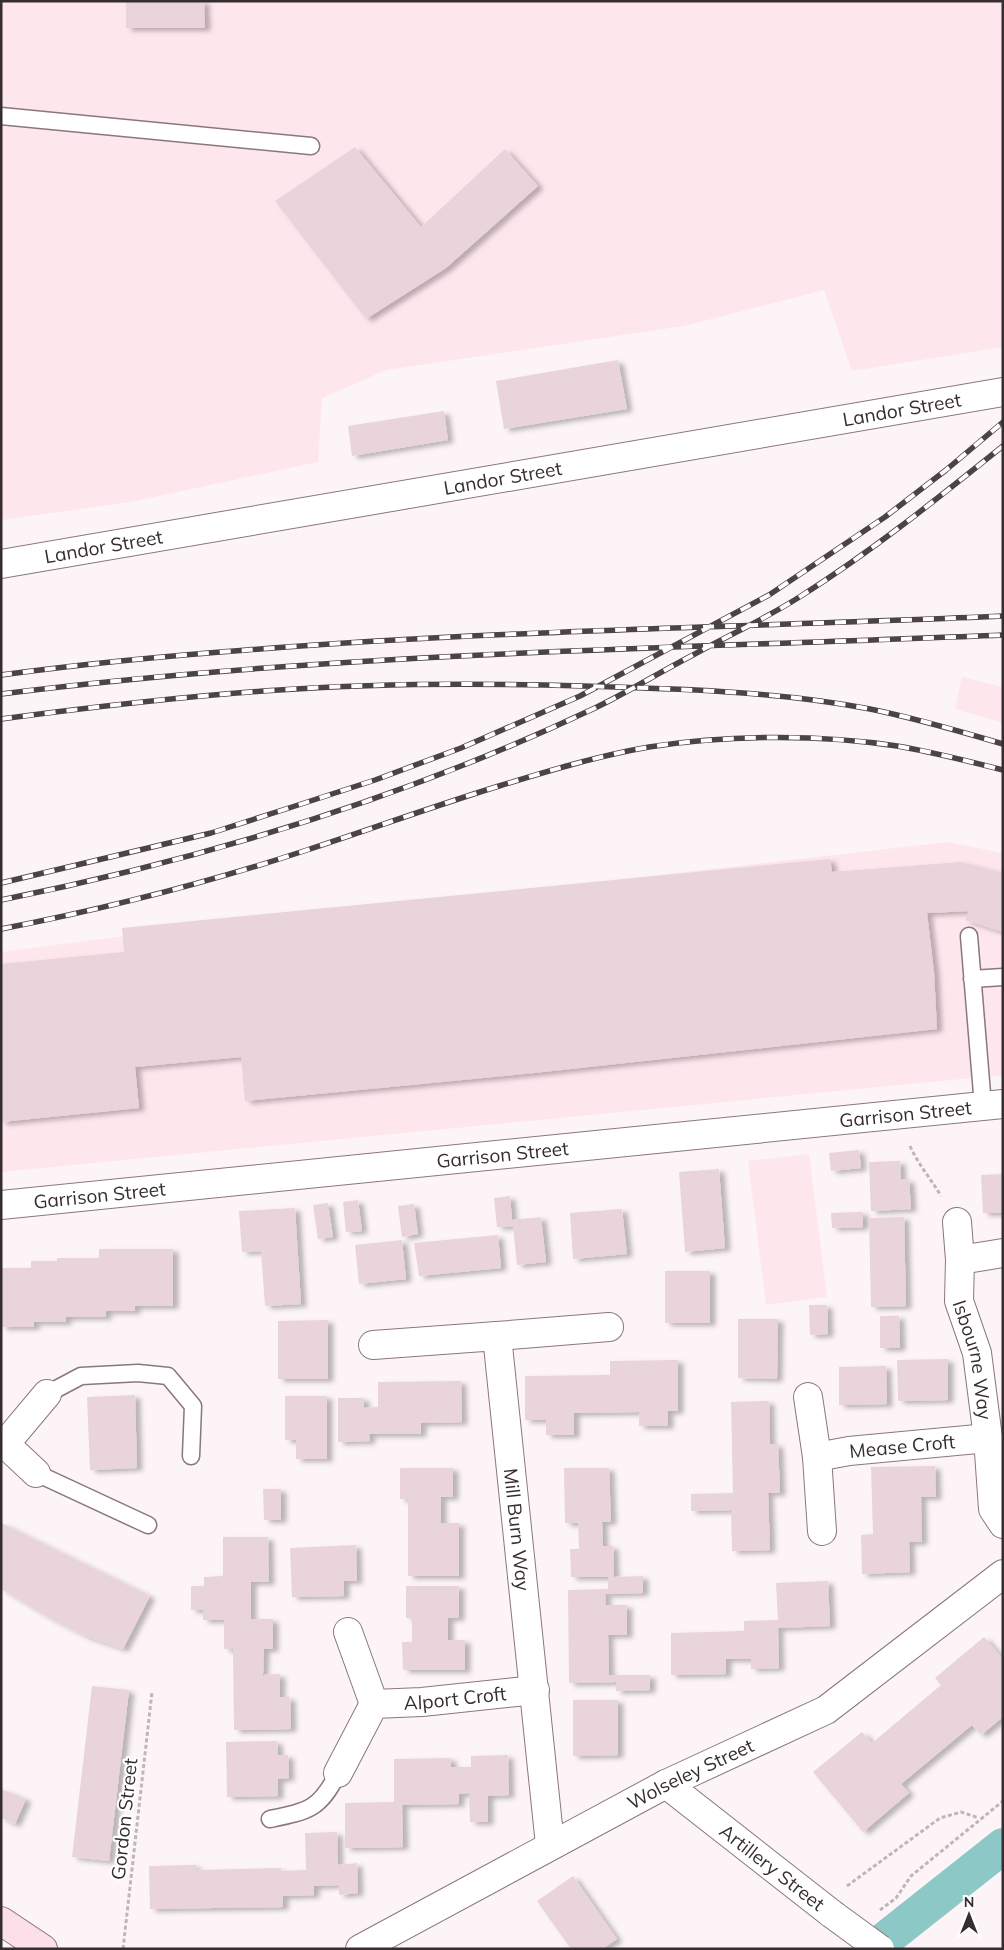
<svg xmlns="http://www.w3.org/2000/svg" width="1004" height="1950" viewBox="0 0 1004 1950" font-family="Mulish,sans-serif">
	<defs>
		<filter id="shadow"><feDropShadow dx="5.5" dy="3" stdDeviation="2.5" flood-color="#0004"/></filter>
	</defs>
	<rect width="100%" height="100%" fill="#fdf4f7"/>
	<path fill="#fee6ed" d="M1,1H1003V347L852,371L824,290L684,326L386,370L322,398L318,462L131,502L1,520Z
		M962,677L1003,687V723L955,709Z
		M948,842L1003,853V1075L1,1172V952L110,938Z
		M809,1154L827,1297L766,1305L748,1161Z"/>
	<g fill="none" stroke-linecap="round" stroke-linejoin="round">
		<path stroke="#8cc8c5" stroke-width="36" d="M873,1949L1003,1846"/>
	</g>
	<path fill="#e8d4da" filter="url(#shadow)" d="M126,1H204L205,28H126Z
		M355,147L421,227L505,149L538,186L446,268L366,319L275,201Z
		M618,360L627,409L504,429L496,381Z
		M444,411L448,440L352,456L348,426Z
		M830,859L832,872L961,862L1003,873V932L965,920L969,911L927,913L934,972L937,1029L534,1073L245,1101L241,1057L135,1067L139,1108L1,1122V964L124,952L122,928Z
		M859,1150L861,1168L831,1171L829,1153Z
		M900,1161L901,1180L909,1179L911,1209L871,1211L869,1162Z
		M719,1169L725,1248L685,1252L679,1172Z
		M1003,1174V1213H983L981,1175Z
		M510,1196L512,1220L541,1217L546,1262L517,1265L513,1226L497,1227L494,1198Z
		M358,1200L362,1231L346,1232L343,1202Z
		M328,1203L333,1237L318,1239L313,1205Z
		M414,1204L418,1234L402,1237L398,1206Z
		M295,1208L301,1304L265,1306L261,1251L242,1252L239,1211Z
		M622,1209L627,1254L573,1259L570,1213Z
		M863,1212V1227L832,1228L831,1213Z
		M904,1217L906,1306L871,1307L869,1218Z
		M498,1235L501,1268L419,1276L414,1243Z
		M402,1240L406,1279L359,1284L355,1245Z
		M99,1249H173V1306H135V1311H106V1317H66V1322H34V1327H1V1268H31V1261H57V1258H99Z
		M665,1271H710V1323H665Z
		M809,1305H827L828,1334L810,1335Z
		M880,1316H899L900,1348H880Z
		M738,1319H778L777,1379L738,1378Z
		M328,1320V1379H278V1321Z
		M948,1359V1400L898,1401L897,1360Z
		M678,1360V1411H668V1426H639V1412L574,1413V1435H546V1420H525V1376L610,1375V1361Z
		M886,1366L887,1404L839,1405V1367Z
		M461,1381L462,1422L421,1423V1434H369L370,1441L338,1442V1398H364V1408L378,1407V1382Z
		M135,1395L137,1468L90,1470L87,1397Z
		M285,1396H327V1459H296V1440H285Z
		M769,1401L770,1444H778L780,1493H768L770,1550L732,1551L731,1510L691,1511V1494L733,1493L731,1402Z
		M935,1466L936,1497H921L922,1542H909L910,1572L862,1574L861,1535L873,1534L871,1467Z
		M400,1468H453V1497H441V1523H459V1576H408V1499H400Z
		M564,1468H609L611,1522H602L603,1546H613L614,1577L643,1576V1593L605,1594L606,1605H627V1635H608L609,1675H650V1690L616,1691V1682L569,1683L568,1590L608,1589V1577H571L570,1549H579L578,1523H565Z
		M263,1489H281V1520H264Z
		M1,1523L150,1596L123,1649L85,1636L48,1617L1,1589Z
		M223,1537H268L269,1582H251V1619H273V1649H264L263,1675L280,1674V1697H290L291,1729L234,1730L233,1649H224V1620H203V1610H191V1586H204V1577L223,1576Z
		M356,1545L357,1581H344V1596L292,1597L290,1548Z
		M828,1581L830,1626L778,1628L779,1668L751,1669V1659H726V1674L671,1675V1633L744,1631V1621L778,1620L776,1583Z
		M406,1586H459V1618H448V1640H465V1670H403L402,1642H412V1618H406Z
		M984,1637L1003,1659V1717L981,1735L972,1725L901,1784L909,1793L863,1832L813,1772L862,1732L872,1743L941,1685L935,1678Z
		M92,1686L129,1690L109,1861L72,1857Z
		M573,1700H618V1755L573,1756Z
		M277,1741L278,1755H288L289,1778L278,1779V1796L227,1797L226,1742Z
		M508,1755L509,1795L488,1796V1822H470L469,1793L459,1794V1804L402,1805L403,1847L345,1848V1803L394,1802V1759L451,1758V1767H471V1756Z
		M1,1789L26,1799L15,1824L1,1818Z
		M337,1832L338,1865L357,1863L358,1893L339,1895V1885L314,1886V1895L283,1896V1907L150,1909L149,1866L196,1865V1870L281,1868V1871L306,1870L305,1833Z
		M573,1876L617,1939L602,1949H571L537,1901Z"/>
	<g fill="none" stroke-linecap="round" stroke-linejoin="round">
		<g stroke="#8a777d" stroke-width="19">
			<path id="lane" d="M1,116L311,146
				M969,936L983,1106
				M972,979L1003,977
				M47,1394L81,1376L138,1373L168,1376L193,1406L191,1456
				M36,1473L148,1525
				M270,1819C309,1811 320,1809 338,1773"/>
		</g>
		<g stroke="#8a777d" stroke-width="30">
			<g id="street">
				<path id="s1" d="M1,564L1003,392"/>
				<path id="s2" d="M1,1205L1003,1104"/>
				<path id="s3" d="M957,1222L960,1260L959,1301L977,1353L988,1438L993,1509L1003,1524"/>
				<path d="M960,1260L1003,1253"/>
				<path d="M497,1336L609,1327"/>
				<path id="s4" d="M373,1345L497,1336L550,1845"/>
				<path d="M808,1397L817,1457L822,1531"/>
				<path d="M1,1443L5,1444L47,1394"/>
				<path d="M5,1444L36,1473"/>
				<path id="s5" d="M817,1457L849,1451L988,1438"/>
				<path d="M348,1632L374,1704"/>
				<path id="s6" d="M338,1773L374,1704L422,1702L535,1690"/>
				<path id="s7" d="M666,1784L832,1914"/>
				<path id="s8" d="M360,1949L666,1784L826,1710L1003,1574"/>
			</g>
		</g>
		<g stroke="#8a777d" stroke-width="30">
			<path id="secondary" d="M1,1921L43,1949"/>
		</g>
		<path stroke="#bfb6b9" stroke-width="3" stroke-dasharray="4 2.5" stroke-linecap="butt" d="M910,1146C918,1164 931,1179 941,1196
			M847,1886L940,1818L961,1812L979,1818
			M880,1910L896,1898L911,1876L1003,1801
			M123,1949L152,1692"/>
		<use href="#lane" stroke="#fff" stroke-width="16"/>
		<use href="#street" stroke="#fff" stroke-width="28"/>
		<use href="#secondary" stroke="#fcdfe9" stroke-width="28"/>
		<g stroke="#4b4345" stroke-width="5.5">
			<path id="rail" d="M1,675C83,664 165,656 247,650C499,630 751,627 1003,616
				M1,694C334,652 668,649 1003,635
				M1,719C93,707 186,696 279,690C380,683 482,683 583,686C679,689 776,691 870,709C915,718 959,731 1003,744
				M1,883L211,833L292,807L375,780L461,748L580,696L769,595L885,517L946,470L1003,422
				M1,900C205,859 407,797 595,708C628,692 660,672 693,655C729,635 767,618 801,596C872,551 937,499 1003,446
				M1,929C104,909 207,883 307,850C371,829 434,806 499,786C548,771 597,756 649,747C727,735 818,734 897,746C932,752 968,761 1003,770"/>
		</g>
		<use href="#rail" stroke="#fff" stroke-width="4" stroke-dasharray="11" stroke-linecap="butt"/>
		<g stroke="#8a777d" stroke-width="30" stroke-linecap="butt">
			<path id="street-bridge" d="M832,1914L880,1949"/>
		</g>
		<use href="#street-bridge" stroke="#fff" stroke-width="28"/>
	</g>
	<g text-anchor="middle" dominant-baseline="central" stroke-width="4.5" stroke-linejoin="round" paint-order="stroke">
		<g font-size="19" fill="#352d2f" stroke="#fff">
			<text stroke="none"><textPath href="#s1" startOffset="914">Landor Street</textPath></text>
			<text stroke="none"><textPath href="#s1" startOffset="509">Landor Street</textPath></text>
			<text stroke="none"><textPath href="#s1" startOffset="104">Landor Street</textPath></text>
			<text stroke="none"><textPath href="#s2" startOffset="909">Garrison Street</textPath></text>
			<text stroke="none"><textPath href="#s2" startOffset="504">Garrison Street</textPath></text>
			<text stroke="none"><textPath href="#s2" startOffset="99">Garrison Street</textPath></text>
			<text stroke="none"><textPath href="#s3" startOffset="140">Isbourne Way</textPath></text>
			<text stroke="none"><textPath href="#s5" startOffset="86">Mease Croft</textPath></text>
			<text stroke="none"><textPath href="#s4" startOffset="319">Mill Burn Way</textPath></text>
			<text stroke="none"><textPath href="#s6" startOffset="159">Alport Croft</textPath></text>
			<text stroke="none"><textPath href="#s8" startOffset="374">Wolseley Street</textPath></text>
			<text transform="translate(124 1819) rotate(-84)">Gordon Street</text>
			<text stroke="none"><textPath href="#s7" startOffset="135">Artillery Street</textPath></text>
		</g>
	</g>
	<rect width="1004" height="1950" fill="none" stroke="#352d2f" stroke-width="5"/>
	<g transform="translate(969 1915)" stroke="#ffffff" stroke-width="4" paint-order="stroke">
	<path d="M0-4L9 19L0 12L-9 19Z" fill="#352d2f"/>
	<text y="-8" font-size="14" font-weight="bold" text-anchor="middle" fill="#352d2f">N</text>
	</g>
</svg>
